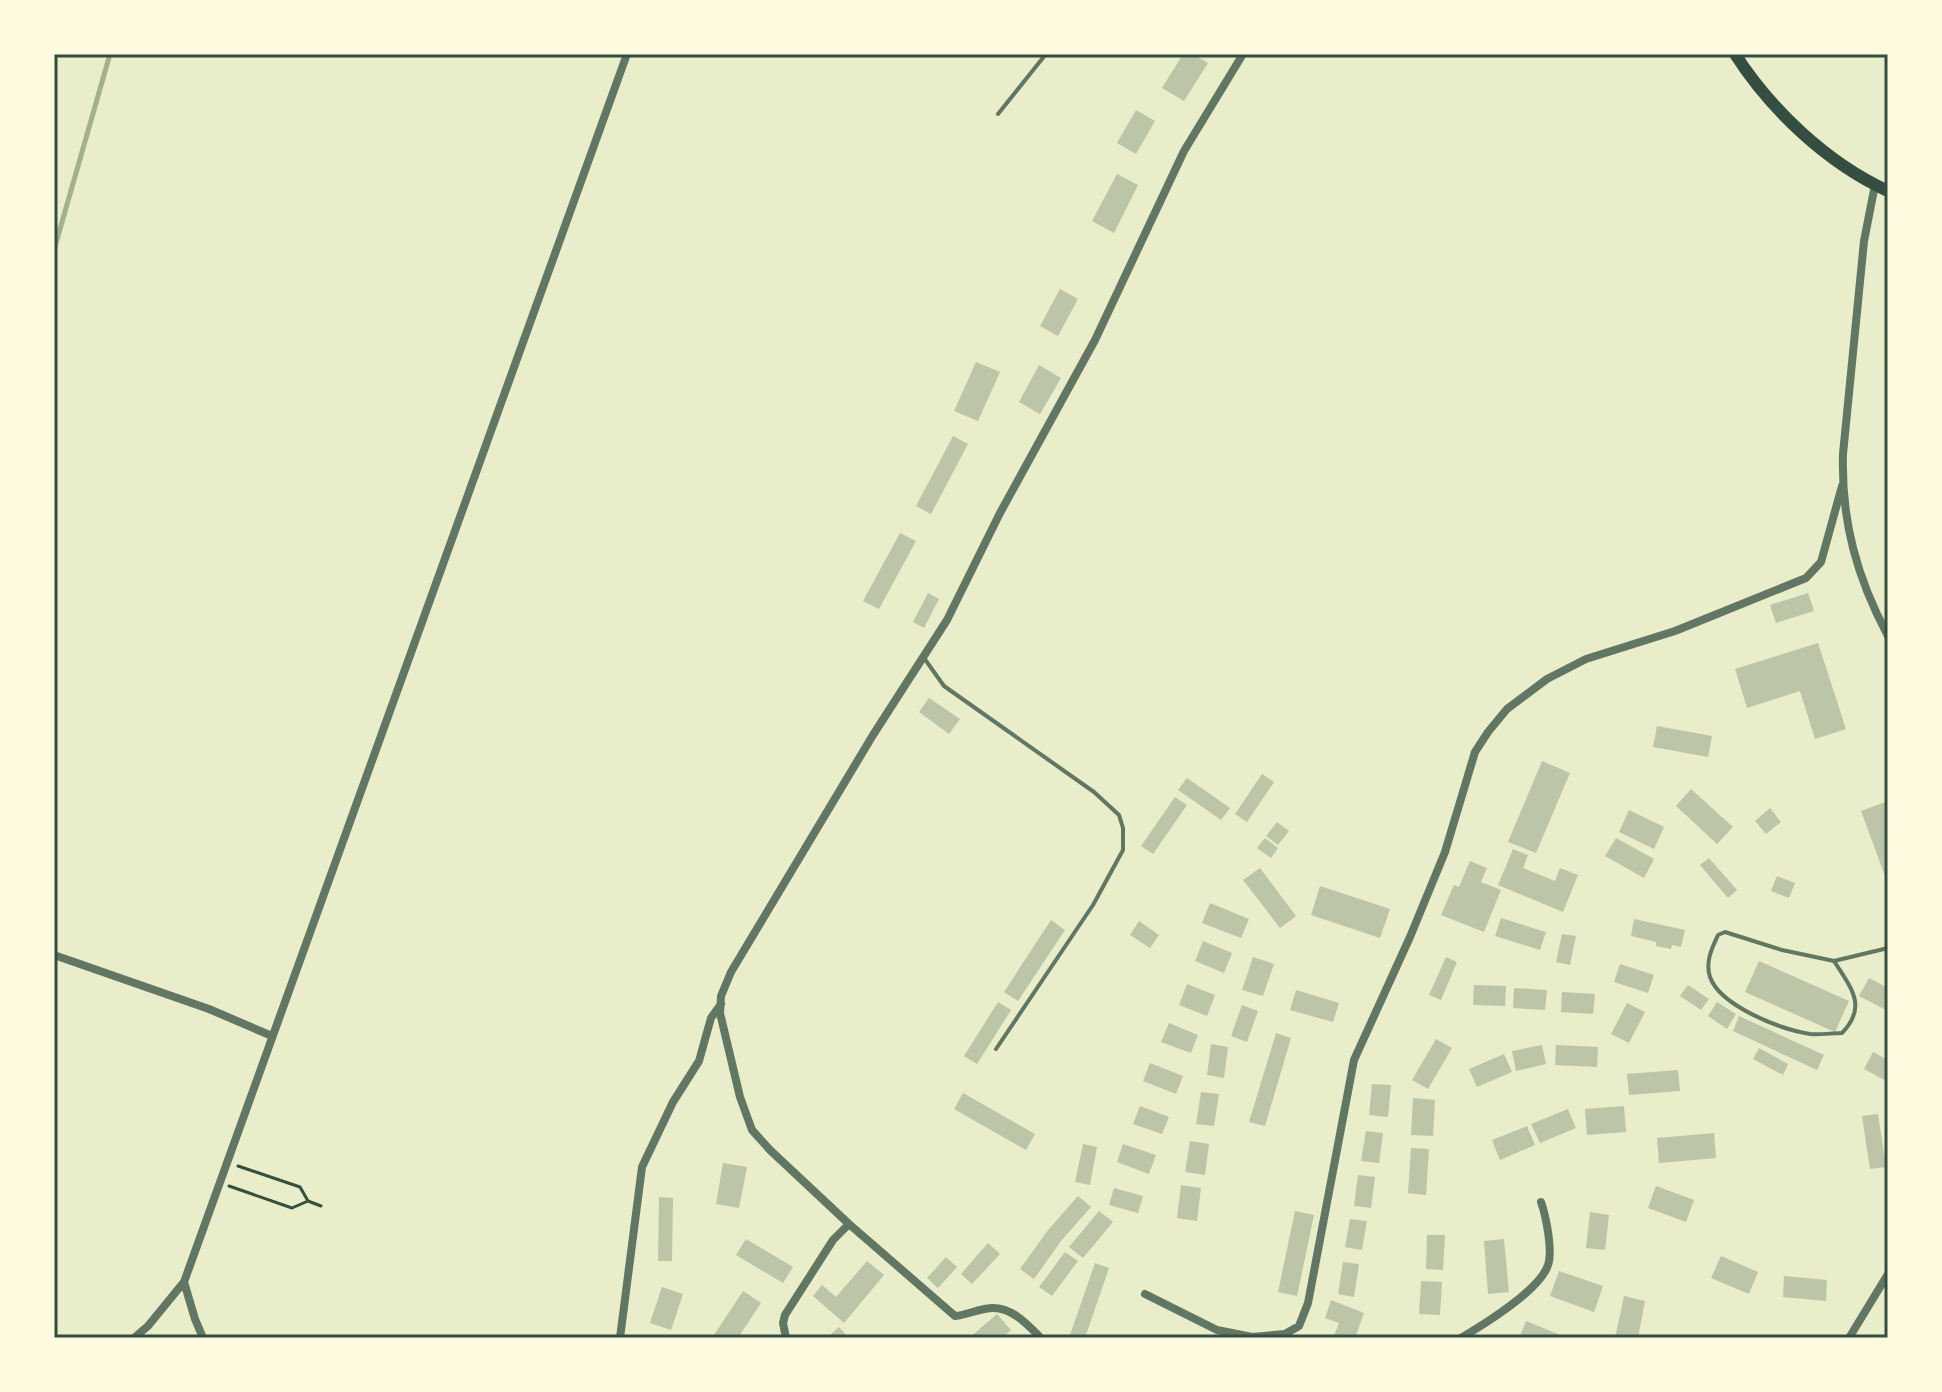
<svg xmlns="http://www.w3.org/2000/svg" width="1942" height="1392" viewBox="0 0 1942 1392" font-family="Raleway,sans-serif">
	<rect width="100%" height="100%" fill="#e9edc9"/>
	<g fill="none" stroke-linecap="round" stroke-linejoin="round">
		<path stroke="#a3b18a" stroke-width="5" d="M54,250L110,54"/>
	</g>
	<path fill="#bcc5a7" d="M1183,54H1193L1208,63L1184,101L1162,88Z
		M1136,110L1155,121L1136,154L1117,143Z
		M1117,174L1138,185L1114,233L1092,221Z
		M1060,289L1078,299L1058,336L1040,326Z
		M976,362L1000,372L978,421L954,411Z
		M1039,365L1061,378L1040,414L1019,402Z
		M953,436L968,444L931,514L916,506Z
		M900,533L916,541L879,609L863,601Z
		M928,593L939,599L924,628L913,622Z
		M1808,593L1814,611L1776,623L1770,605Z
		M1818,643L1846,729L1815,739L1800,691L1747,708L1735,669Z
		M929,698L960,719L949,734L919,712Z
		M1657,726L1712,736L1708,757L1653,747Z
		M1542,761L1570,773L1536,853L1508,842Z
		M1262,774L1274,782L1247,822L1235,814Z
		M1187,778L1230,808L1221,820L1178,790Z
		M1691,789L1733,827L1717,844L1676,806Z
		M1175,797L1187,805L1153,854L1141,846Z
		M1888,801V884L1861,811Z
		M1770,808L1781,822L1766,834L1755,821Z
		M1629,810L1664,827L1654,849L1619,832Z
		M1277,822L1289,831L1278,845L1266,836Z
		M1265,838L1278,848L1271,858L1257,848Z
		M1616,838L1654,859L1644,878L1605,856Z
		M1513,849L1528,855L1523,868L1555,881L1560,868L1578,875L1563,912L1498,885Z
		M1709,858L1737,890L1728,898L1700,865Z
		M1470,861L1487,868L1481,882L1501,890L1484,932L1441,915L1454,885L1459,887Z
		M1260,868L1296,916L1280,928L1243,880Z
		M1777,876L1795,883L1789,898L1771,891Z
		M1320,886L1390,909L1380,938L1311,915Z
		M1210,903L1249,919L1241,938L1202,923Z
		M1501,918L1546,932L1540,950L1495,936Z
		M1634,919L1685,930L1681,947L1672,945L1671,949L1656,946V942L1631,936Z
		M1051,920L1065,930L1018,1001L1004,992Z
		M1139,921L1159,935L1150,948L1130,935Z
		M1562,934L1576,936L1570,965L1556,962Z
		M1203,941L1232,953L1224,973L1195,961Z
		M1253,957L1274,964L1263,996L1242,990Z
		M1446,957L1457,962L1441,1000L1429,995Z
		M1759,961L1849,1001L1835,1032L1745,992Z
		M1620,964L1654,975L1648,993L1614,982Z
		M1869,978L1888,988V1011L1859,996Z
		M1187,984L1215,995L1207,1016L1179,1005Z
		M1474,985L1506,986L1505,1006L1473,1005Z
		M1688,985L1709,999L1701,1010L1680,996Z
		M1514,988L1547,990L1545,1010L1513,1008Z
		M1296,990L1339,1003L1333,1022L1290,1010Z
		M1562,992L1595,994L1593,1014L1561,1012Z
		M998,1002L1011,1010L977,1064L964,1056Z
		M1717,1002L1736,1014L1727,1029L1708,1016Z
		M1627,1003L1645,1012L1629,1043L1611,1034Z
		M1242,1005L1258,1011L1247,1042L1231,1036Z
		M1739,1016L1824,1055L1817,1070L1733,1031Z
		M1169,1023L1198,1035L1191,1053L1161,1042Z
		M1276,1033L1291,1038L1265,1126L1249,1122Z
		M1436,1039L1452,1048L1428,1089L1412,1080Z
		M1211,1044L1228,1047L1224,1078L1207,1075Z
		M1542,1045L1546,1064L1516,1071L1512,1051Z
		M1556,1045L1598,1047L1597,1067L1555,1065Z
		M1759,1048L1788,1064L1783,1075L1753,1059Z
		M1873,1052L1888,1060V1082L1864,1069Z
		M1504,1054L1512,1072L1477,1087L1469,1069Z
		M1150,1063L1183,1076L1176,1094L1143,1081Z
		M1678,1070L1680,1091L1629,1095L1627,1074Z
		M1372,1084L1391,1085L1388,1117L1369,1115Z
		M1201,1092L1219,1094L1214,1126L1196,1124Z
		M963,1093L1035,1134L1026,1150L954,1109Z
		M1413,1098L1435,1100L1433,1136L1411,1135Z
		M1140,1106L1169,1117L1162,1134L1133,1124Z
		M1624,1106L1626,1132L1587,1135L1585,1109Z
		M1568,1109L1576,1128L1540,1143L1531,1124Z
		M1878,1114L1886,1167L1870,1169L1862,1116Z
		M1527,1126L1535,1145L1500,1160L1492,1140Z
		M1366,1131L1383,1133L1379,1163L1361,1161Z
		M1714,1133L1716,1158L1659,1163L1657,1138Z
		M1190,1141L1209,1144L1205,1175L1185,1172Z
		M1083,1144L1097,1147L1090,1185L1075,1182Z
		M1123,1144L1156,1155L1149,1174L1117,1162Z
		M1411,1148L1429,1149L1426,1195L1408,1193Z
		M723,1163L747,1167L739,1208L716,1204Z
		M1358,1175L1375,1177L1371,1208L1354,1206Z
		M1181,1185L1201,1188L1197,1221L1177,1218Z
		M1656,1186L1694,1200L1686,1222L1648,1208Z
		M1114,1188L1143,1196L1138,1213L1109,1205Z
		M1078,1196L1091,1207L1061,1241L1034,1279L1020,1269L1048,1230Z
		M659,1197L673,1198L672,1261H658Z
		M1099,1211L1113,1222L1083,1258L1069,1247Z
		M1295,1211L1314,1215L1297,1296L1278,1292Z
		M1590,1212L1609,1215L1605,1250L1586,1248Z
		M1350,1219L1367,1221L1362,1250L1345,1247Z
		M1427,1235H1445L1443,1270L1426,1269Z
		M746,1239L793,1267L783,1283L736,1255Z
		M1504,1239L1509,1292L1488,1294L1484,1241Z
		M988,1243L1000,1254L972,1284L961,1274Z
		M1065,1252L1078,1261L1052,1296L1039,1287Z
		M1721,1256L1758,1272L1749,1294L1711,1278Z
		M946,1257L957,1267L938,1288L927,1278Z
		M867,1261L884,1275L844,1323L813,1296L822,1285L836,1297Z
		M1343,1262L1359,1264L1354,1297L1338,1294Z
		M1095,1263L1109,1268L1085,1338H1069Z
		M1559,1271L1603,1286L1594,1312L1550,1296Z
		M1784,1276L1827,1280L1826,1301L1783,1297Z
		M1421,1281L1442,1282L1440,1315L1419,1314Z
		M662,1287L683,1294L671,1330L650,1323Z
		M743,1291L761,1303L738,1338H712Z
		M1624,1296L1645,1301L1638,1338H1615Z
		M1331,1300L1364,1313L1355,1338H1333L1339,1323L1325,1318Z
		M997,1314L1011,1330L1006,1334L1010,1338H969Z
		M1526,1321L1568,1338H1519Z
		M839,1327L849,1338H827Z"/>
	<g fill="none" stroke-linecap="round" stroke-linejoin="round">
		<path stroke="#344e41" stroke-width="3" d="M238,1166L300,1187L308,1201L321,1206
			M229,1186L292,1208L308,1201"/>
		<path stroke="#617663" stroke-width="4" d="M998,114L1046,54
			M924,658L944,686L1094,792L1119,815L1123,828V850L1093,905L996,1049
			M1834,961C1851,988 1868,1006 1842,1033C1832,1033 1820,1035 1810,1034C1782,1030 1720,1006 1710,977C1705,962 1712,948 1718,935L1725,932L1782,950L1834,961L1888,948"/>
		<path stroke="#617663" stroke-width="8" d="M1875,185L1864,241L1843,454C1841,521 1857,578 1888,636
			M54,955L209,1009L272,1036
			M184,1282L195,1319L203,1338
			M1145,1294L1217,1330L1252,1337L1285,1334L1299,1326L1308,1303L1354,1060L1410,937L1445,852L1475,752L1488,732L1507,709L1547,679L1586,659L1675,631L1806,578L1821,562L1842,486
			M134,1338L148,1326L184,1282L627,54
			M620,1338L642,1167L673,1102L699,1061L711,1018L721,1004
			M786,1338L783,1323L785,1315L833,1240L849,1224
			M1041,1338C1028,1325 1013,1308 993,1308C980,1308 968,1315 955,1316L849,1224L770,1150L752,1130L740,1097L720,1013L721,996L731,972L873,735L947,620L1000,513L1095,340L1184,151L1243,54
			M1461,1338C1483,1325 1540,1290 1548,1265C1553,1251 1546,1216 1541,1202
			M1849,1338L1888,1274"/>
		<path stroke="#344e41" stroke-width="12" d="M1735,54C1771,110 1827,163 1888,191"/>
	</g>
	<rect width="1942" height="1392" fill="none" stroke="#fefae0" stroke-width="112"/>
	<rect x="56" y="56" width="1830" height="1280" fill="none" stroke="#344e41" stroke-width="3"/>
</svg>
